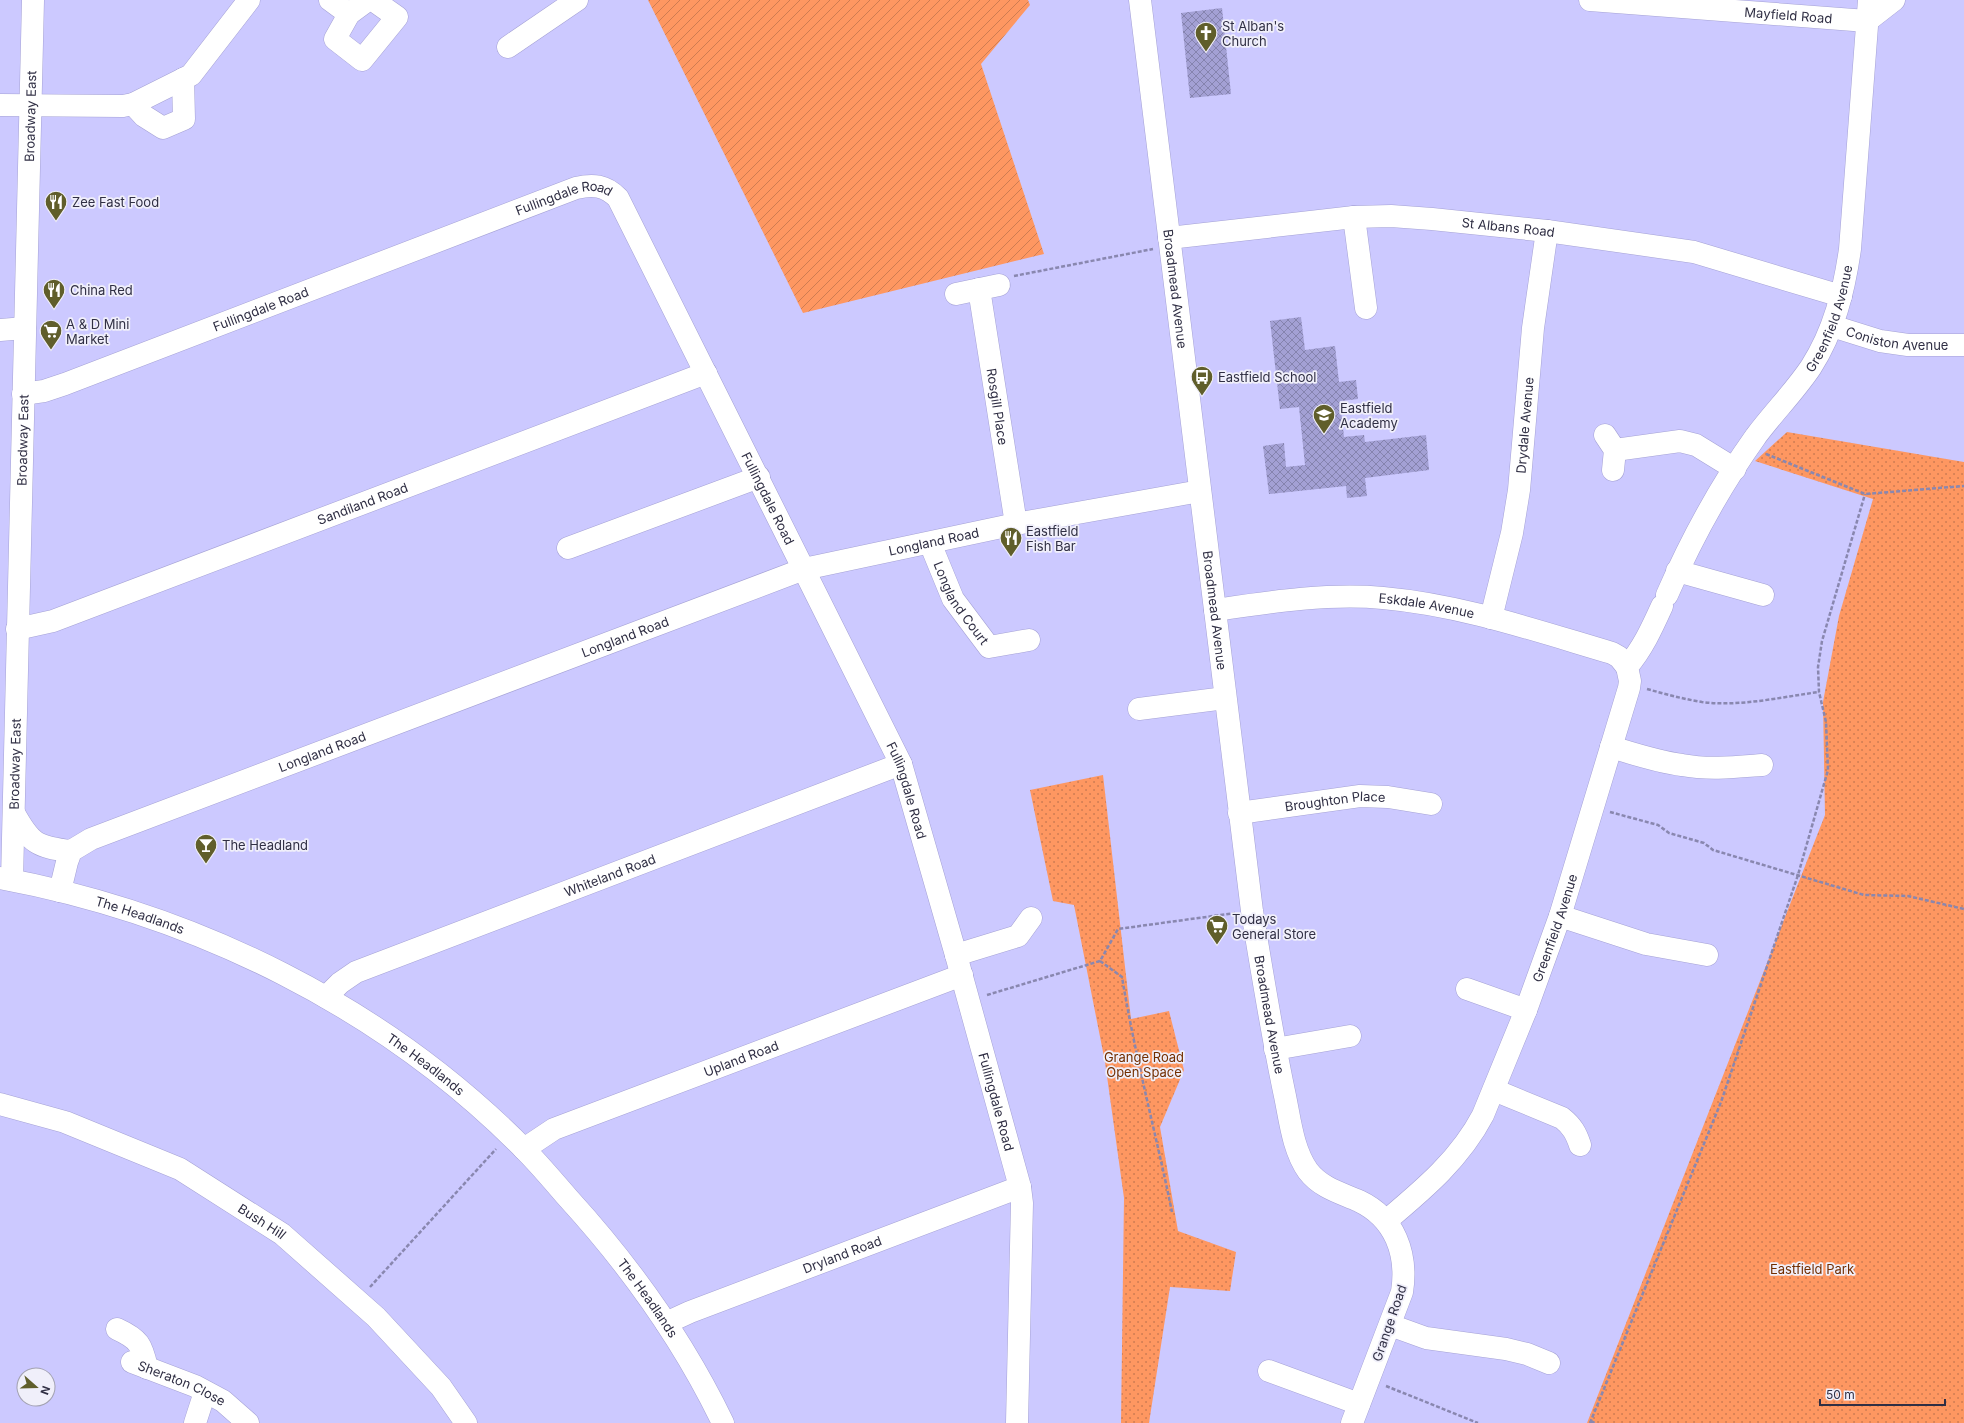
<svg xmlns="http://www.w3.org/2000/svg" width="1964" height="1423" viewBox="0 0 1964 1423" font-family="Inter,sans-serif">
	<defs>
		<pattern id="park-dots" width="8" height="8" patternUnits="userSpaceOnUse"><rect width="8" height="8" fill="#fe9761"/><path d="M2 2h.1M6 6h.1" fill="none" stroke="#ce7c52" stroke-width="1.8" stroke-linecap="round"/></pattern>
		<pattern id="garden-furrows" width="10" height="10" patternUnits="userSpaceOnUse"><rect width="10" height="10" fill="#fe9761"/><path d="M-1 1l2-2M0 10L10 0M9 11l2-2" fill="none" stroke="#ce7c52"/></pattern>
		<pattern id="building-cross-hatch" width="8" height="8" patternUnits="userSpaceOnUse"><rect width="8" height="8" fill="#a3a0d4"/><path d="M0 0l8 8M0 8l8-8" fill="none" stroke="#8583ae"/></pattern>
	</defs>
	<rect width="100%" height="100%" fill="#ccc9ff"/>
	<path fill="url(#park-dots)" d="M1787,432L1964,462V1423H1587L1825,815L1823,702L1839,616L1873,499L1755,461Z
		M1103,775L1131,1019L1169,1011L1184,1070L1160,1127L1178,1231L1236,1252L1230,1291L1170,1287L1149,1423H1121L1124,1198L1105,1062L1074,905L1053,901L1030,790Z"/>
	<path fill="url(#garden-furrows)" d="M648,0H1028L1030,5L981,64L1044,254L803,313Z"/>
	<path fill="url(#building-cross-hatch)" d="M1222,8L1231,94L1190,98L1181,13Z
		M1301,317L1305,350L1335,346L1339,382L1356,380L1358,399L1340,401L1344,437L1364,435L1365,442L1426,435L1429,470L1365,478L1367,496L1347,498L1346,486L1269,494L1263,446L1284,443L1286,467L1305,465L1299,407L1280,409L1270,321Z"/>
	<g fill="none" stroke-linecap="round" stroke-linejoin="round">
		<g stroke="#a5a2d5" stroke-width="23">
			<g id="minor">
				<path d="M330,0L349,14"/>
				<path d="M368,0L349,14L335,39L362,60L397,17L373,0"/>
				<path id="s1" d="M1140,0L1252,911C1262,973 1272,1035 1285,1096C1290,1120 1293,1150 1308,1171C1321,1188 1341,1193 1359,1201C1395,1218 1408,1254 1402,1292L1352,1423"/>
				<path id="s2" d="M1590,0L1867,21L1894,0"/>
				<path d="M508,47L577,0"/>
				<path d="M133,104L144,116L163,128L184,119L183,79"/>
				<path d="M0,105L123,106L133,104L191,75L249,0"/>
				<path d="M1354,217L1366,308"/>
				<path id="s3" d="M1169,238L1354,217L1391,216L1432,219L1547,231L1694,252L1841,296"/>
				<path id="s4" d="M979,289L1016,524"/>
				<path d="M956,294L999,285"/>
				<path id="s5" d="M1832,326L1880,341L1908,345H1964"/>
				<path d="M0,330L25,328"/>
				<path id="s6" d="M23,394L44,391L65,384L576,188C593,184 605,185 618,198L901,764L956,955L1020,1187L1022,1203L1017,1423"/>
				<path d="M1605,435L1615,450L1613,470"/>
				<path d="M1615,450L1680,441L1696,445L1735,469"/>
				<path id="s7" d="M930,543L953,599L989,647L1029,640"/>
				<path d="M568,548L759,477"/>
				<path d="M1677,571L1763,595"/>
				<path id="s8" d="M1667,595C1691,540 1721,485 1756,436C1774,412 1795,391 1811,367C1834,331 1844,291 1850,249L1869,0"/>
				<path id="s9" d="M1215,610C1270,602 1328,593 1383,598C1462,605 1537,631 1612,653L1619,657L1627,667"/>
				<path id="s10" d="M1491,618L1512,533L1519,490L1533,328L1547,231"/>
				<path id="s11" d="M17,629L53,621L706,373"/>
				<path d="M1139,709L1225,698"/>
				<path d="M1611,747C1634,754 1658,762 1682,765C1709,770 1736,767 1762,765"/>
				<path d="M14,813C31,844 37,847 71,851"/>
				<path id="s12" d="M1239,813L1360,796L1388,797L1431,804"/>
				<path id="s13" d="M0,878C195,914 384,1007 524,1149C540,1165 554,1182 568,1198C630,1266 683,1340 723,1423"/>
				<path id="s14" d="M12,880L33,0"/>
				<path id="s15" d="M60,891L67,862L71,851L91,839L804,569L1016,524L1200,491"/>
				<path d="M1560,916L1646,944L1707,955"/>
				<path d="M956,955L1018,936L1031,918"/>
				<path d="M1467,989L1526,1010"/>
				<path id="s16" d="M326,997L340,983L356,972L901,764"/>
				<path d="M1275,1049L1350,1036"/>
				<path d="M1494,1090L1562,1118C1572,1126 1576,1133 1580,1145"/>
				<path id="s17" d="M0,1104L65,1122L180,1169L282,1234L376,1317L441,1387L466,1423"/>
				<path id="s18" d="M524,1149L554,1129L962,975"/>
				<path id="s19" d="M1386,1221C1424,1189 1460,1159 1483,1115L1526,1010L1560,916L1629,688L1630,681L1627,667C1643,648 1652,628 1662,606"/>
				<path id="s20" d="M666,1323L690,1312L1020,1187"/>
				<path d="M1390,1325L1426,1338L1506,1349L1527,1354L1549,1363"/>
				<path d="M117,1329C139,1339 142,1345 147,1368"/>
				<path id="s21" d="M132,1362L195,1386L223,1401L248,1423"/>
				<path d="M1269,1371L1359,1404"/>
				<path d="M195,1423L205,1392"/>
			</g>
		</g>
		<path stroke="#8987af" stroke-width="2.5" stroke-dasharray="4 2" stroke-linecap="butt" d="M1014,276L1153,249
			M1766,454L1865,494L1964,486
			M1647,689C1665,694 1683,699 1702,702C1740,707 1781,697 1819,692
			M1610,812L1658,825L1669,833L1704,843L1713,850L1864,895L1908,896L1964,909
			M1100,961L1122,977C1135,1056 1156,1134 1172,1212
			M987,995L1100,961L1118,929L1235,913
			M370,1287L496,1149
			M1386,1386L1478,1423
			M1591,1421L1595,1423
			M1590,1423L1721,1102L1798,875L1828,770L1826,722L1819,692L1818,667L1822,641L1865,494"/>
		<use href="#minor" stroke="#fff" stroke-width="22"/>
	</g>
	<defs>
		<g id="church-pin" transform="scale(1.15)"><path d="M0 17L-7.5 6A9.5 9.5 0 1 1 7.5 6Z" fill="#605e2b" stroke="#f0effa"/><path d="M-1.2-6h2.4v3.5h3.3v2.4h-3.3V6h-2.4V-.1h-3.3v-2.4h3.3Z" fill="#fff"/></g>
		<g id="restaurant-pin" transform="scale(1.15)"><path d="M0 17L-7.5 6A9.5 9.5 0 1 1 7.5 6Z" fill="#605e2b" stroke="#f0effa"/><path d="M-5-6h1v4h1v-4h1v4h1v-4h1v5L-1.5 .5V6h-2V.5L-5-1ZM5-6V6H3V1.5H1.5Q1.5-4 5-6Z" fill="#fff"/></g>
		<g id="supermarket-pin" transform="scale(1.15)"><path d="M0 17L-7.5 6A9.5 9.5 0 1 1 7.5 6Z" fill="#605e2b" stroke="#f0effa"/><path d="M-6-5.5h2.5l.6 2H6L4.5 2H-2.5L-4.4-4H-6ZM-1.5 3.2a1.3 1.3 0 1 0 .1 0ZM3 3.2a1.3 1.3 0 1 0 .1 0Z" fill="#fff"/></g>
		<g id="bus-pin" transform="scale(1.15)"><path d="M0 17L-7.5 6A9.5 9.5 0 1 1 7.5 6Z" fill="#605e2b" stroke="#f0effa"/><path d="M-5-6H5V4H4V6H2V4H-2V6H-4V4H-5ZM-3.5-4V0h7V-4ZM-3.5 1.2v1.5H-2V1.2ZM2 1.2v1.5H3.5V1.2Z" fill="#fff"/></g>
		<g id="school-pin" transform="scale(1.15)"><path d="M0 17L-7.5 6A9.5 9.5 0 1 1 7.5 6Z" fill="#605e2b" stroke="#f0effa"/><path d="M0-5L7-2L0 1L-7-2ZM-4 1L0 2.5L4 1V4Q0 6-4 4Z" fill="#fff"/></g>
		<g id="bar-pin" transform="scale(1.15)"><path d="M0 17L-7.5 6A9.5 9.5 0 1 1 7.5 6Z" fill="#605e2b" stroke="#f0effa"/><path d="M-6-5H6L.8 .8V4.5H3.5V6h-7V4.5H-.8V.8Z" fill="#fff"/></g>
	</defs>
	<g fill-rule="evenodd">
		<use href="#church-pin" x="1206" y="33"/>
		<use href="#restaurant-pin" x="56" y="202"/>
		<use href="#restaurant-pin" x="54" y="290"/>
		<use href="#supermarket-pin" x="51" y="331"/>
		<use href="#bus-pin" x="1202" y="377"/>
		<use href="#school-pin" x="1324" y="415"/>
		<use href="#restaurant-pin" x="1011" y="538"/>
		<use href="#bar-pin" x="206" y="845"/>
		<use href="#supermarket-pin" x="1217" y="926"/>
	</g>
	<g text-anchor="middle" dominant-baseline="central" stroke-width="3.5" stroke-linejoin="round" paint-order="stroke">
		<g font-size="13" fill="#302f44" stroke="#f0effa">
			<text stroke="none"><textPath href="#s2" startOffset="199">Mayfield Road</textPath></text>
			<text stroke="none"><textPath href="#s14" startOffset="764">Broadway East</textPath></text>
			<text stroke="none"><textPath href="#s6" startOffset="577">Fullingdale Road</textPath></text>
			<text stroke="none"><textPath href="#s3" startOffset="341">St Albans Road</textPath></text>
			<text stroke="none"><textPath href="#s1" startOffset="291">Broadmead Avenue</textPath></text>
			<text stroke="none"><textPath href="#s6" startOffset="253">Fullingdale Road</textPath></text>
			<text stroke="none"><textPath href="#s8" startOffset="323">Greenfield Avenue</textPath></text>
			<text stroke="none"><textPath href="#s5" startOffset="67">Coniston Avenue</textPath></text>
			<text stroke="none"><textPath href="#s4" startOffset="119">Rosgill Place</textPath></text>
			<text stroke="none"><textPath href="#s10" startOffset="196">Drydale Avenue</textPath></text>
			<text stroke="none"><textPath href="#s14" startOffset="440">Broadway East</textPath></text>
			<text stroke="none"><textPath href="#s6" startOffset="972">Fullingdale Road</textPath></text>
			<text stroke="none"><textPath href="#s11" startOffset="368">Sandiland Road</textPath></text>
			<text stroke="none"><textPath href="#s15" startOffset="960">Longland Road</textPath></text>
			<text stroke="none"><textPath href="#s7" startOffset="68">Longland Court</textPath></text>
			<text stroke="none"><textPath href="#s9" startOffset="213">Eskdale Avenue</textPath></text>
			<text stroke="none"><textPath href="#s1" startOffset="615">Broadmead Avenue</textPath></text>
			<text stroke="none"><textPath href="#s15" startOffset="636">Longland Road</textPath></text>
			<text stroke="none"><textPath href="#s15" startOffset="312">Longland Road</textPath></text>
			<text stroke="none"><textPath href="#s14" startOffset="116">Broadway East</textPath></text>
			<text stroke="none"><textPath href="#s6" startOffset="1296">Fullingdale Road</textPath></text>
			<text stroke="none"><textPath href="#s12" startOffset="97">Broughton Place</textPath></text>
			<text stroke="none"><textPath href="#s16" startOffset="311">Whiteland Road</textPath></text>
			<text stroke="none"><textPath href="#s13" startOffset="145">The Headlands</textPath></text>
			<text stroke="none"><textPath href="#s19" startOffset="345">Greenfield Avenue</textPath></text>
			<text stroke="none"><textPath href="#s1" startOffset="1023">Broadmead Avenue</textPath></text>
			<text stroke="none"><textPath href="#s18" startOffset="236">Upland Road</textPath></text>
			<text stroke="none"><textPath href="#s13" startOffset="469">The Headlands</textPath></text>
			<text stroke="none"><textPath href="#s6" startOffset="1620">Fullingdale Road</textPath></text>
			<text stroke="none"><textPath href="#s17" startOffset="289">Bush Hill</textPath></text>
			<text stroke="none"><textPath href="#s20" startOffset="189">Dryland Road</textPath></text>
			<text stroke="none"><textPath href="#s13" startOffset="793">The Headlands</textPath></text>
			<text transform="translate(1389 1323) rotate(-71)">Grange Road</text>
			<text stroke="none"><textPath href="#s21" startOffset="54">Sheraton Close</textPath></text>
		</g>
		<g font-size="13" fill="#302f44" stroke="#f0effa" text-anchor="start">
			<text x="1222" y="26">St Alban's<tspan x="1222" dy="15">Church</tspan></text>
			<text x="72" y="202">Zee Fast Food</text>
			<text x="70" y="290">China Red</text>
			<text x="66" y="324">A &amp; D Mini<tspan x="66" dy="15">Market</tspan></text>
			<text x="1218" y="377">Eastfield School</text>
			<text x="1340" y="408">Eastfield<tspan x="1340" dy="15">Academy</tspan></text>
			<text x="1026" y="531">Eastfield<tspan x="1026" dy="15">Fish Bar</tspan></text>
			<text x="222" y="845">The Headland</text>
			<text x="1232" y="919">Todays<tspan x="1232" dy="15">General Store</tspan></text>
		</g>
		<g font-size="13" fill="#722e00" stroke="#f0effa">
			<text x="1144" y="1057">Grange Road<tspan x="1144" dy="15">Open Space</tspan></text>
			<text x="1812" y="1269">Eastfield Park</text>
		</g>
	</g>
	<g transform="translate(36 1387) rotate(110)"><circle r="19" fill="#f0effa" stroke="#a3a2b1"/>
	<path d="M0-3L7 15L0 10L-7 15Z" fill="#605e2b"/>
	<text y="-6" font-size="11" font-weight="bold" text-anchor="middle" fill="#302f44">N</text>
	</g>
	<path d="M1820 1399v6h125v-6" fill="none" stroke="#302f44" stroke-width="2"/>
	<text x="1826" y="1399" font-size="12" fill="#302f44" stroke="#f0effa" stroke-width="3" paint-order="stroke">50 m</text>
</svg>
